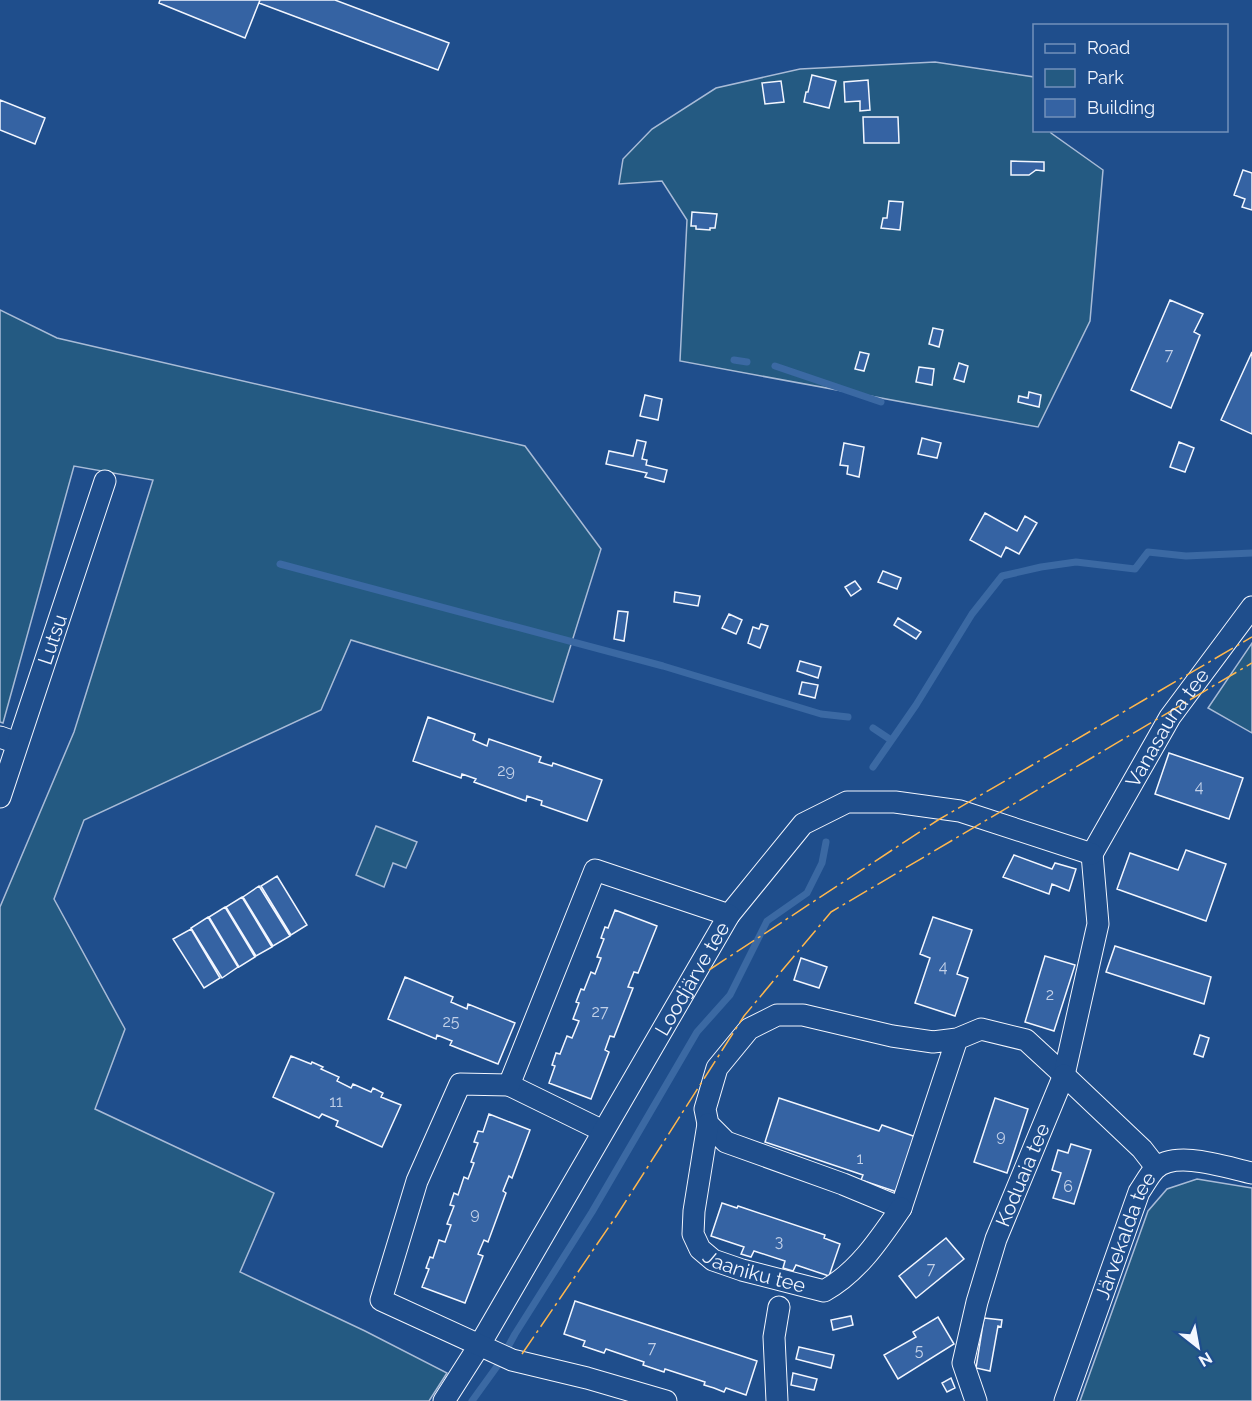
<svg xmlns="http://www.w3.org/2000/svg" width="1252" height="1401" viewBox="0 0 1252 1401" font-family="Raleway,sans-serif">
	<rect width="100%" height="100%" fill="#1f4e8c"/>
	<path fill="#245a82" stroke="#a8bbd7" stroke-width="1.5" d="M935,62L1034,77V130L1050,131L1051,133L1103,170L1090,321L1038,427L680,361L687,220L662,181L619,184L623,159L652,129L716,88L800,69Z
		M0,310L57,338L525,446L601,549L553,702L351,640L321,710L84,820L54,899L125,1029L95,1109L274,1193L240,1272L365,1331L447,1373L429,1401H0V907L74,732L153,480L74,466L3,723L0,722Z
		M1252,643V733L1208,708Z
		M376,826L417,842L406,868L393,863L384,887L356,875Z
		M1197,1179L1252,1188V1401H1080L1148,1211L1167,1189Z"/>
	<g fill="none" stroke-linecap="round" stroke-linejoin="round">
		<path stroke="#3b69a3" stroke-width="7" d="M734,360L747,362
			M775,366L881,402
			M280,564L663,666L821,714L848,717
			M873,728L891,740
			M873,767L916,705L972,614L1002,576L1041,567L1076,562L1135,569L1148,552L1186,556L1252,553
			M472,1401L498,1365L515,1334L592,1212L697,1032L730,995L767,921L807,893L822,863L826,842"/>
	</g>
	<path fill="#3563a3" stroke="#f2f6ff" stroke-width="1.5" d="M160,0H260L245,38L159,3Z
		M260,0H335L449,43L438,70L259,3Z
		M812,75L836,81L829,108L804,102L806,92H808Z
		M868,80L870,110L860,111V101L845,102L844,82Z
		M781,81L784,102L765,104L762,83Z
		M0,100L45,118L35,144L0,130Z
		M863,117H898L899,143H864Z
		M1011,161L1044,162V171L1036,170L1029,175H1011Z
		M1243,170L1252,173V210L1242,207L1245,199L1234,195Z
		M889,201L903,202L900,230L881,228L883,218H887Z
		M692,212L717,214L715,228H710V230L696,229V226H691Z
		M1170,300L1203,314L1194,332L1200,335L1171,408L1131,390Z
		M933,328L943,330L939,347L929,344Z
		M860,352L869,354L864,371L855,369Z
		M1252,352V434L1221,420Z
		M959,363L968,366L964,382L954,379Z
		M919,367L934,369L932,385L916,382Z
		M1029,392L1041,395L1039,407L1018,402L1019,396L1028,398Z
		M645,395L662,399L658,420L640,416Z
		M922,438L941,443L937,458L918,454Z
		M637,440L646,442L642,459L647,460L646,465L667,470L664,482L645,477L647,473L606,464L609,451L633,456Z
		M1179,442L1194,448L1185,472L1170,467Z
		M844,443L864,447L859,477L847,474L848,466L840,465Z
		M985,513L1017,531L1025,516L1037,523L1019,554L1006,547L1001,557L970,540Z
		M883,571L901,578L897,589L878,582Z
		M855,581L861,589L851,596L845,587Z
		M675,592L700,596L698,606L674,602Z
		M618,611L628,612L624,641L614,639Z
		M729,614L742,620L736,634L722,628Z
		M898,618L921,632L916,639L894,625Z
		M761,624L768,626L760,648L748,643L753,627L759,629Z
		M800,661L821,667L818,678L797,671Z
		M802,682L818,685L815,698L799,694Z
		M428,717L475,734L473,740L487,746L489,739L541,757L539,762L552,766L553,763L602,780L587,821L541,805L542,801L527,796L526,801L474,782L476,779L462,774L461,778L413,761Z
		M1169,753L1243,778L1229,819L1155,794Z
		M1186,850L1226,864L1206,921L1117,889L1130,853L1178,870Z
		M1014,855L1052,869L1055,863L1076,869L1069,891L1052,884L1049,894L1003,877Z
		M277,876L307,925L291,935L261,886Z
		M259,886L290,936L273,946L243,897Z
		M242,897L272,947L256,956L226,907Z
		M225,907L255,957L239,967L209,917Z
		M615,910L657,926L638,973L634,972L628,987L633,988L614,1037L610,1036L605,1050L609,1052L591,1099L549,1083L555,1066L552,1065L556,1053L560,1054L567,1036L572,1038L579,1021L573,1019L579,1003L576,1002L581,989L584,990L591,972L595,974L601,958L597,957L604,939L601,938L605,927L608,928Z
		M208,917L238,967L222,978L191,928Z
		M933,917L972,930L957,974L968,978L955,1016L915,1003L930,958L920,954Z
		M191,929L220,978L204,988L173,939Z
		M1115,946L1211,977L1204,1004L1106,972Z
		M1045,956L1075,965L1054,1031L1025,1022Z
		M801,958L827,967L819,988L794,980Z
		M405,977L453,997L451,1002L467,1009L468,1004L515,1023L498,1064L450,1045L452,1041L437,1035L436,1039L388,1019Z
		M1200,1035L1209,1038L1203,1057L1194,1054Z
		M291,1056L311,1064L312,1062L323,1067L321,1069L339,1077L337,1081L351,1088L353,1084L371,1092L373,1088L383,1093L381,1097L401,1105L382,1147L336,1126L338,1121L322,1114L319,1118L273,1097Z
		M779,1098L879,1131L882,1125L916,1137L897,1192L861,1180L863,1175L860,1174L765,1142Z
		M995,1098L1028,1109L1007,1173L974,1162Z
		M489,1114L530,1130L512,1178L509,1176L503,1191L506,1193L488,1242L484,1240L478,1254L483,1256L465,1303L422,1287L429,1269L426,1268L430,1257L433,1258L439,1240L445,1242L451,1225L447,1224L454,1206L450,1205L454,1193L458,1195L464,1177L468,1179L474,1163L471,1162L478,1143L474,1142L478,1131L483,1132Z
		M1071,1144L1091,1150L1074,1204L1053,1198L1061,1173L1052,1170L1058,1150L1068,1153Z
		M722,1203L737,1208L738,1206L825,1235L824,1238L840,1244L829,1276L796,1265L793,1271L783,1268L785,1261L754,1251L751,1257L741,1254L744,1247L711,1236Z
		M946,1238L964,1259L916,1298L899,1276Z
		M575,1301L757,1361L746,1395L726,1388L724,1392L714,1388L704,1385L705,1382L665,1369L664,1372L643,1365L644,1362L606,1349L604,1353L583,1346L585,1341L564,1334Z
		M851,1316L853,1325L833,1330L831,1320Z
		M938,1317L954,1344L898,1379L884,1355L916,1337L913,1332Z
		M984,1318L1002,1320L1001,1327L998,1326L990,1371L976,1368Z
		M799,1347L834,1355L831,1368L796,1359Z
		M793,1373L817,1379L814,1390L791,1385Z
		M951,1378L955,1388L947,1392L942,1383Z"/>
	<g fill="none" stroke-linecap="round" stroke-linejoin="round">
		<g stroke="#f2f6ff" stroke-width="23">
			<g id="minor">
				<path d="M0,737L17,743"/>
				<path id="s1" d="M0,797L105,481"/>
				<path id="s2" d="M1092,854L1170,717L1252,607"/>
				<path d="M957,1039L901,1208L843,1184L726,1142L708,1124L705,1109L717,1068L749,1029L777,1015H803L892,1036L933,1042L957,1039L981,1029L1026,1040L1064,1075"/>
				<path d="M1064,1075L1098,924L1092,854"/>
				<path d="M509,1085L603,1131"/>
				<path id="s3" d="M708,1124L694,1211L693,1234L700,1249L713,1260L742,1270L824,1291C858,1272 879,1240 901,1208"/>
				<path id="s4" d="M444,1401L479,1346L729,915L803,824L847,802H895L960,811L1092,854"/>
				<path d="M666,1401L587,1378L512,1360L381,1300L417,1181L460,1084L509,1085L595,870L729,915"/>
				<path d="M777,1401L774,1337L779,1307"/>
				<path id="s5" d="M976,1401L963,1363L977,1302L996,1239L1064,1075L1142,1149L1156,1167"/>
				<path id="s6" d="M1065,1401L1139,1192C1144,1185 1149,1175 1155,1169C1175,1149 1228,1168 1252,1173"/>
			</g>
		</g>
		<use href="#minor" stroke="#1f4e8c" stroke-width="21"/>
		<path stroke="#ffb74d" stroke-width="1.5" stroke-dasharray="21 4.5 3 4.5" stroke-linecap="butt" d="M709,970L938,820L1252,637
			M522,1354L617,1215L744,1016L831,912L1252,663"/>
	</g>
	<g text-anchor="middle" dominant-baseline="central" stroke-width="4.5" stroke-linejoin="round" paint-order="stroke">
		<g font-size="16" fill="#c3d1e8">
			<text x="1169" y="354">7</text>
			<text x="506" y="770">29</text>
			<text x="1199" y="786">4</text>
			<text x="943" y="966">4</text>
			<text x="1050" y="994">2</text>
			<text x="600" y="1011">27</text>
			<text x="451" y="1021">25</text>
			<text x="336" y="1101">11</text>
			<text x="1001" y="1135">9</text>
			<text x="860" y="1158">1</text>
			<text x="1068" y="1186">6</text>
			<text x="475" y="1213">9</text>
			<text x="779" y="1241">3</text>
			<text x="931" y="1268">7</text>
			<text x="652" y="1347">7</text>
			<text x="919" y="1350">5</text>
		</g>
		<g font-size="20" fill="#f2f6ff" stroke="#1f4e8c">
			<text stroke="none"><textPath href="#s1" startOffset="166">Lutsu</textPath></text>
			<text stroke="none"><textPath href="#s2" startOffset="147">Vanasauna tee</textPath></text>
			<text stroke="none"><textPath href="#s4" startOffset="490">Loodjärve tee</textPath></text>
			<text stroke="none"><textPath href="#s5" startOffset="238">Koduaia tee</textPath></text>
			<text stroke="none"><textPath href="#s6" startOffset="176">Järvekalda tee</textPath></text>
			<text stroke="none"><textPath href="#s3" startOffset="188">Jaaniku tee</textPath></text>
		</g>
	</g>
	<rect x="1033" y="24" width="195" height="108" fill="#1f4e8c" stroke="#7391ba" stroke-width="1.5"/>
	<rect x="1045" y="44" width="30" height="9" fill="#1f4e8c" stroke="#7391ba" stroke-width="1.5"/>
	<text x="1087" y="54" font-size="18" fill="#f2f6ff">Road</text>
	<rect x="1045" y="69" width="30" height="18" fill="#245a82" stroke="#7391ba" stroke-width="1.5"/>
	<text x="1087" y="84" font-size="18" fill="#f2f6ff">Park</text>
	<rect x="1045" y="99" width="30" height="18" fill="#3563a3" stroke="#7391ba" stroke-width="1.5"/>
	<text x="1087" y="114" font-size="18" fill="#f2f6ff">Building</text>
	<g transform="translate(1198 1347) rotate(149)" stroke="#1f4e8c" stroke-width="4.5" paint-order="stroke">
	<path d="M0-4.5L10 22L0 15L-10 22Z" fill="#f2f6ff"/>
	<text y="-9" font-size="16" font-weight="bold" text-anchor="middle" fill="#f2f6ff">N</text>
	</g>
</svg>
